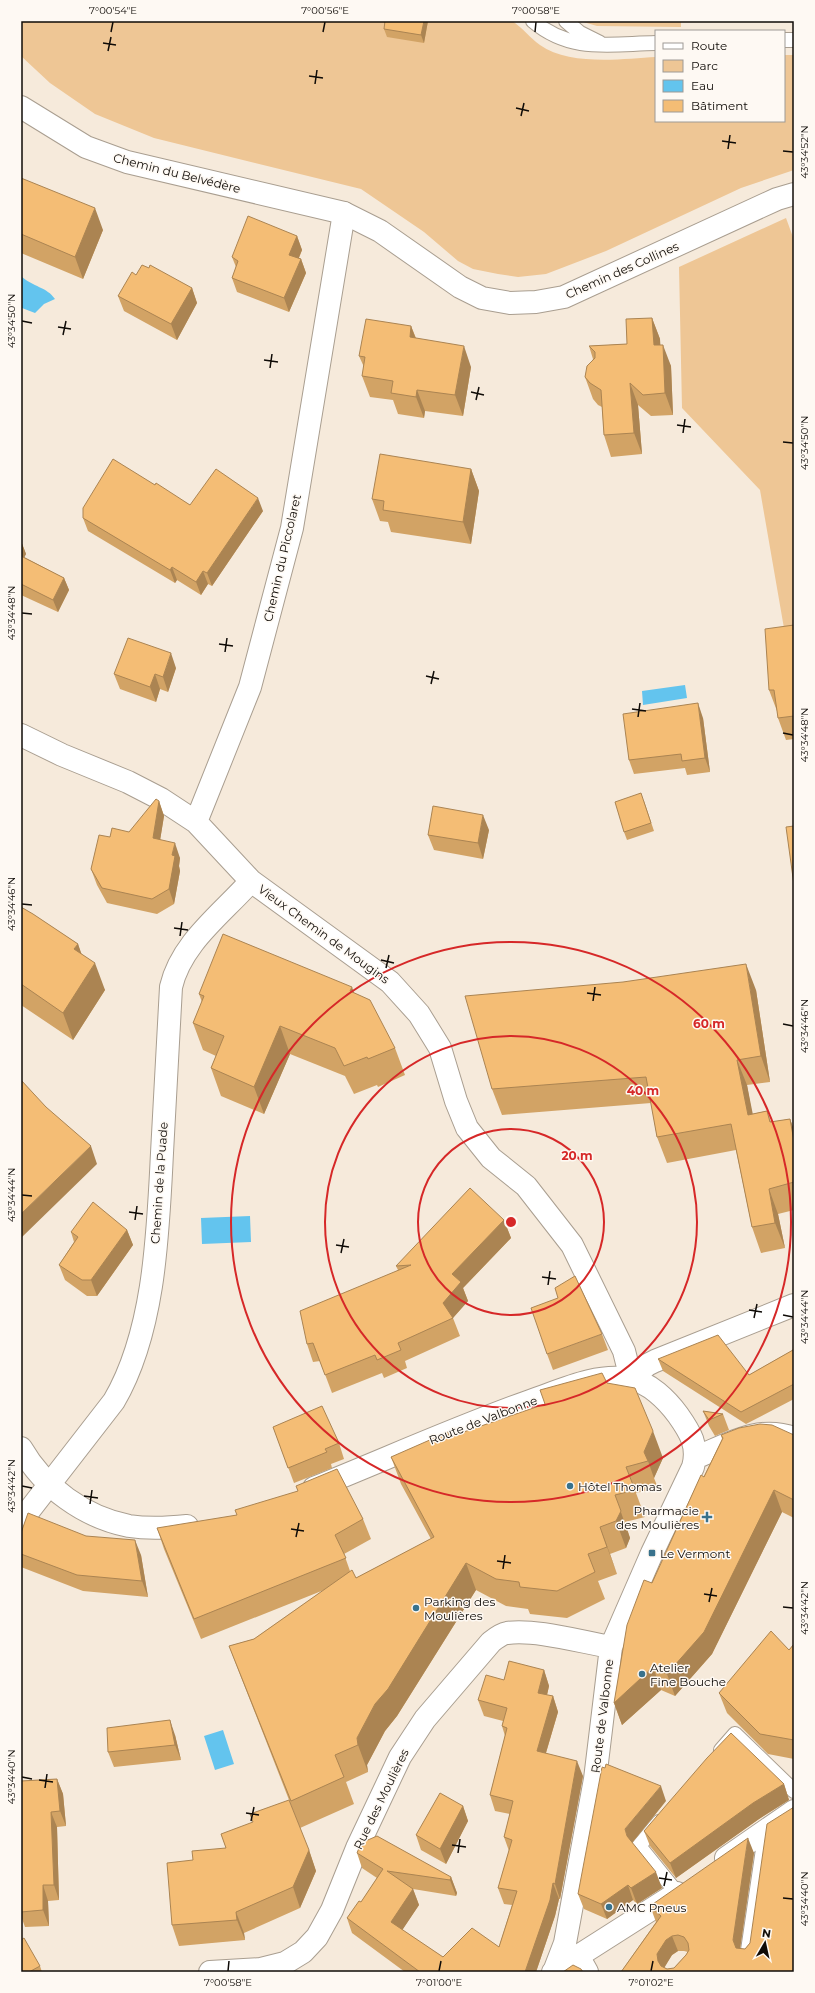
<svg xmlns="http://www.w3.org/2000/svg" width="815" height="1993" viewBox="0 0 815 1993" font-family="Montserrat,sans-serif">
	<rect width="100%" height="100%" fill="#f6eadb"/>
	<path fill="#eec695" d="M21,21H512C523,28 530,38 540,45C569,66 622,59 656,57V121H784V55H794V170L741,188L606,251L546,274L518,277L498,274L473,269L458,261L424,232L361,189L154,138L95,114L50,83L21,56Z
		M580,21H681V27L597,26Z
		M786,218L794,240V633L785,634L760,490L682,408L679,267Z"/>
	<path fill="#63c4ee" d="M21,276C33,287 47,287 55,299L44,304L35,313L22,308Z
		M685,685L687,698L643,705L642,691Z
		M250,1216L251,1242L202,1244L201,1218Z
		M223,1730L234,1764L215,1770L204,1736Z"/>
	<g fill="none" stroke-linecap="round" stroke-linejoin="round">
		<g stroke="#a99e90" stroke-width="16">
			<path id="service" d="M533,21C571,53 609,44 656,43
				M566,21L580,33L600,43
				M784,40H794
				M721,1750L735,1734L794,1791
				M659,1822L639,1846L677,1893
				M747,1957L766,1829"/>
		</g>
		<g stroke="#a99e90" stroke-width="24">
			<path id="minor" d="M21,735L62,755L128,782L161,799L196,822L251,881L390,982L419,1014L440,1048L456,1101L467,1128L491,1158L526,1186L572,1245L624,1351L631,1379L647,1365L655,1361L794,1305
				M196,822L250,687L292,528L344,213
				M21,1521L114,1401C155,1331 158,1232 162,1153C165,1098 168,1043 171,987C181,943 222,914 251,881
				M578,1956L587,1972"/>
		</g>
		<g stroke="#a99e90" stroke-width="24">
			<path id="tertiary" d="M21,107L86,147L127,162L344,213L380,231L460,287L482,298L510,303L536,302L564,297L777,199L794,194
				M21,1448C44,1488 84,1517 129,1526C148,1529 168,1528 187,1526
				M695,1458C729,1444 757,1425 794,1438
				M314,1488C386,1459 457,1427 530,1401C562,1390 596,1373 630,1379C649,1382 667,1400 678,1415C690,1432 699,1446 693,1467L652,1553L611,1647L595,1779L565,1943L555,1969
				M726,1858L794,1811
				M210,1972L261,1969L285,1963L303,1952L317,1937L332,1910L357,1848L400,1757L425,1719L491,1642C496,1638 501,1634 507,1633C536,1629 581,1642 611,1647
				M553,1972L677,1893"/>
		</g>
		<use href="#service" stroke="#fff" stroke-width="14"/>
		<use href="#minor" stroke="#fff" stroke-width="22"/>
		<use href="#tertiary" stroke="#fff" stroke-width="22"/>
	</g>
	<path fill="#d2a365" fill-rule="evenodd" d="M428,21L424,43L387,37L384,29Z
		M21,178L103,230L83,279L21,253Z
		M297,236L302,250L299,258L301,259L306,273L289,312L237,292L232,278L236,267L232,257Z
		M136,275L192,288L197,303L177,340L124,311L118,296Z
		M652,318L660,339V345L671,366L673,415L651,416L638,405L642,454L611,457L604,435L602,407L598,405L593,399L585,377L593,359L589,346L627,344Z
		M411,326L416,338L471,367L463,416L425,411L424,418L398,414L393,400L370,397L362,376L364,367L359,356Z
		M471,469L479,491L471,544L391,532L388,522L380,521L372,499Z
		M155,485L190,505L263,511L212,586L208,584L201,595L177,580L175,583L88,531L83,518Z
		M21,541L26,554L24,557L64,578L69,590L58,612L21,595Z
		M794,625V739L786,740L778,718L777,711L769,690Z
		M176,668L168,692L160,689L156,702L120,689L114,674Z
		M703,718L710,772L687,775L685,768L634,774L629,760Z
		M159,801L164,816L160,840L180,858L179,866L180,871L174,904L157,914L107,903L97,885L91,869L110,837L129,832Z
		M644,801L654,831L627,840L624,832Z
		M489,830L483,859L434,850L428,835Z
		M21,907L78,944L81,954L105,990L73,1040L21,1005Z
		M756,990L770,1082L747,1085L752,1114L767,1111L771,1122L790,1119L794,1130V1210L778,1214L785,1248L761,1253L752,1227L736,1150L667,1163L657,1137L651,1103L502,1115L492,1089Z
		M354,993L395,1048L405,1075L378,1087L377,1085L354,1094L345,1076L290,1054L264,1114L221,1096L211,1068L216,1056L203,1050L193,1023L202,1002L199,994Z
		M504,1220L511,1238L463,1288L468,1301L453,1318L460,1336L405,1361L407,1368L384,1378L382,1373L332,1393L320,1361L313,1362L307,1344L398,1270L396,1266Z
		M127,1230L133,1245L97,1296H87L65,1280L59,1265L74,1242L71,1232Z
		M602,1334L608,1350L553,1370L547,1354Z
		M794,1348V1399L746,1424L663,1371L658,1359L749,1375L793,1350Z
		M607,1383L663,1458L654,1478L658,1488L636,1493L645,1517L625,1522L630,1538L626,1548L610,1554L617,1574L598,1581L605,1599L567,1618L530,1614L528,1609L506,1606L476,1590L397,1716L385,1731L367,1765L368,1772L346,1782L354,1804L300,1828L239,1672L229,1646L254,1639L324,1590L201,1639L164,1549L157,1528L363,1519L371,1539L344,1554L350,1571L356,1578L431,1539L401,1484L391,1457L449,1437Z
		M703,1411L723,1414L729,1430L715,1436L709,1426Z
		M273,1427L339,1443L344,1459L331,1464L332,1468L294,1483Z
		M721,1435H794V1518L782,1512L712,1654L675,1696L661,1690L622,1725L614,1703L652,1583L722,1439Z
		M21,1533L86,1536L141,1555L148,1597L83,1591L21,1567Z
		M794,1644V1759L768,1754L727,1713L719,1693L789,1650Z
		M544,1670L549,1686L547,1695L553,1696L558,1712L546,1753L583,1776L560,1899H559L555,1916L536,1972H405L352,1933L347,1918L361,1902L377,1878L362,1868L357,1853L451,1877L457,1893L456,1896L413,1889L419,1905L402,1930L443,1957L499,1947L512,1905L504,1904L498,1888L509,1851L504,1837L510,1814L495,1811L490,1795L505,1736L502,1726L503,1721L484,1716L478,1700L504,1680Z
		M175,1735L181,1760L114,1767L108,1752Z
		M57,1779L63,1794L66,1826L57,1827L59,1900L48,1901L49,1926L25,1927L21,1916V1781Z
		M784,1784L789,1800L759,1819L676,1878L650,1846L644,1831Z
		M666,1801L632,1843L662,1888L637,1904L633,1900L607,1919L584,1909L578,1894Z
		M463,1806L468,1821L446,1864L421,1850L416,1835Z
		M221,1834L309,1850L316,1871L300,1908L244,1933L245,1940L179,1946L172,1925L193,1860L226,1848Z
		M754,1853L740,1949H745L750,1943L794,1972H621L656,1922L650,1906ZM678,1951H684L688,1952L686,1955L674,1968L667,1969L664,1967L672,1955Z
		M40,1966L42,1972H21Z"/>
	<path fill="#ab8452" d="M424,21H428L424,43L421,35Z
		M95,208L103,230L83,279L75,257Z
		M297,236L302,250L294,269L289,255Z
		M301,259L306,273L289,312L284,298Z
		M192,288L197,303L177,340L171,324Z
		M652,318L660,339L662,367L654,345Z
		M411,326L419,347L410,337Z
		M663,345L671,366L673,415L665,393Z
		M464,346L471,367L463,416L455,395Z
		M630,383L638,405L642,454L634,433Z
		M417,390L425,411L424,418L416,397Z
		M471,469L479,491L471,544L463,522Z
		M258,498L263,511L212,586L207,573Z
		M21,541L26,554L21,564Z
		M172,567L177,580L175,583L170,570Z
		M203,571L208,584L201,595L196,582Z
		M64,578L69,590L58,612L53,600Z
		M171,653L176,668L168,692L163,677Z
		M155,674L160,689L156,702L150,687Z
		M698,703L703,718L710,772L705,758Z
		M159,801L164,816L158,853L153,838Z
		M483,815L489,830L483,859L478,843Z
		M175,843L180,858L179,866L180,871L174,904L169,889L172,855Z
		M78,944L88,972L74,949Z
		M95,963L105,990L73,1040L63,1013Z
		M746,964L756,990L770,1082L761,1056Z
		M352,987L362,1014L350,991Z
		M280,1026L290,1054L264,1114L254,1087Z
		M737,1060L747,1085L758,1140L748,1115Z
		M790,1119L794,1130V1141Z
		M91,1146L97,1164L21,1238V1214Z
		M769,1189L778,1214L785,1248L775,1223Z
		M504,1220L511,1238L463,1288L468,1301L452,1319L443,1303L452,1274Z
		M127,1230L133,1245L97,1296L91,1280Z
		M653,1431L663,1458L654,1478L648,1461L644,1452Z
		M774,1490L782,1512L712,1654L675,1696L667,1674Z
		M615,1495L630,1538L626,1548L616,1521Z
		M600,1527L610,1554L617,1574L607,1547Z
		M135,1540L141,1555L148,1597L142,1581Z
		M466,1563L476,1590L397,1716L385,1731L367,1765L368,1772L358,1745L357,1738L375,1704Z
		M653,1667L661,1690L622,1725L614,1703Z
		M544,1670L549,1686L544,1708L538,1693Z
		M553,1696L558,1712L542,1766L537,1751Z
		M170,1720L175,1735L181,1760L175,1745Z
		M577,1761L583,1776L560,1899L555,1884Z
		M57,1779L63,1794L66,1826L60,1811Z
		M784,1784L789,1800L759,1819L676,1878L670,1863L753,1803Z
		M661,1786L666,1801L631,1844L627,1836L625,1829Z
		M463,1806L468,1821L446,1864L440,1849Z
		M51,1812L57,1827L59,1900L54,1885Z
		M748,1838L754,1853L739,1956L733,1940Z
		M309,1850L316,1871L300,1908L293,1887Z
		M656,1872L662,1888L637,1904L631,1888Z
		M451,1877L457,1893L456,1896L450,1880Z
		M553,1883L559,1899L555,1916L536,1972H525Z
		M43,1885L48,1901L49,1926L43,1910Z
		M628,1885L633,1900L607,1919L601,1904Z
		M413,1889L419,1905L397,1938L391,1922Z
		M236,1912L244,1933L245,1940L237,1920Z
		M672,1936L678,1951L672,1955L663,1970L658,1961L657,1954L666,1940Z"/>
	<path fill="#f4bd75" stroke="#ab8452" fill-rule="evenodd" d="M385,21H424L421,35L384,29Z
		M21,178L95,208L75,257L21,234Z
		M248,216L297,236L289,255L301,259L284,298L232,278L238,261L232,257Z
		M142,265L149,268L150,265L192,288L171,324L118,296L132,272L136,275Z
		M652,318L654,345H663L665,393L643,395L630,383L634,433L604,435L601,390L590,383L585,377L587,366L595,358V352L589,346L627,344L626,319Z
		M366,319L411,326L410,337L464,346L455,395L417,390L416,397L391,393L393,381L362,376L365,357L359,356Z
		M380,454L471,469L463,522L383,510L384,501L372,499Z
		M113,459L155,485L156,483L190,505L216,469L258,498L207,573L203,571L196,582L172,567L170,570L83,518V508Z
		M21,556L64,578L53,600L21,584Z
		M794,625V716L778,718L774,690H769L765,629Z
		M128,638L171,653L163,677L155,674L150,687L114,674Z
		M698,703L705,758L682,761L681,754L629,760L623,714Z
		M641,793L651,823L624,832L615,802Z
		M156,799L159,801L153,838L175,843L172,855L175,856L169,889L152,899L102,888L91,869L99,835L110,837L112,828L129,832Z
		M433,806L483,815L478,843L428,835Z
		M794,826V885L786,827Z
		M21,907L33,914L78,944L74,949L95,963L63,1013L21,984Z
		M223,934L352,987L350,991L370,1000L395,1048L368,1059L367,1057L344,1066L335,1048L280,1026L254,1087L211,1068L224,1036L193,1023L204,996L199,994Z
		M746,964L761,1056L737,1060L748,1115L767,1111L770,1122L790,1119L794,1141V1182L769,1189L775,1223L752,1227L731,1124L657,1137L646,1077L492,1089L465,996L623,982Z
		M21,1080L46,1107L91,1146L21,1214Z
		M470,1188L504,1220L452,1274L461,1282L443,1303L453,1318L398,1343L401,1350L377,1360L375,1355L325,1375L313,1343L307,1344L300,1311L411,1265L396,1266Z
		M93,1202L127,1230L91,1280H82L59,1265L78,1237L71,1232Z
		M575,1276L602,1334L547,1354L531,1308L558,1298L555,1288Z
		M718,1335L749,1375L793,1350L794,1348V1384L741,1412L658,1359Z
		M602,1373L607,1383L635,1388L653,1431L644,1452L648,1461L626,1467L635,1490L615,1495L621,1511L616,1521L600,1527L607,1547L588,1554L595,1572L557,1591L520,1587L519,1582L496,1579L466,1563L388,1689L375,1704L357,1738L358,1745L335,1755L344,1777L291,1801L229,1646L254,1639L352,1570L356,1578L434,1537L391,1457L448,1432L449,1437L545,1404L540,1390Z
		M322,1406L339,1443L325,1449L327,1452L288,1468L273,1427Z
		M703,1411L723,1414L709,1420Z
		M760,1424L772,1425L794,1435V1500L774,1490L704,1632L667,1674L653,1667L614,1703L627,1625L644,1580L652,1583L701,1475L704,1477L723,1438L721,1435L739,1428Z
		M337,1469L363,1519L335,1535L346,1558L194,1619L157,1528L237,1515L235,1510L298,1491L296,1486Z
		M28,1513L86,1536L135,1540L142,1581L77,1575L21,1554V1533Z
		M771,1631L789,1650L794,1644V1740L760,1734L719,1693Z
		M509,1661L544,1670L538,1693L553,1696L537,1751L577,1761L555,1884L553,1883L550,1900L525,1972H420L347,1918L359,1901L361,1902L383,1869L357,1853L361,1843L377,1836L451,1877L450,1880L387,1871L413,1889L391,1922L443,1957L472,1928L499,1947L517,1891L498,1888L512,1840L504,1837L513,1801L490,1795L507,1728L502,1726L507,1708L478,1700L486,1675L504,1680Z
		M170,1720L175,1745L108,1752L107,1728Z
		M731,1733L784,1784L753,1803L670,1863L644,1831L707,1758Z
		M606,1764L661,1786L625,1829L627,1836L656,1872L631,1888L628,1885L601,1904L578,1894L602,1767L605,1768Z
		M57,1779L60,1811L51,1812L54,1885H43V1910L21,1912V1781Z
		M440,1793L463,1806L440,1849L416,1835Z
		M289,1800L309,1850L293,1887L236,1912L237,1920L172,1925L167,1863L193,1860L192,1851L226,1848L221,1834L253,1822L250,1814Z
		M794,1807V1972H621L661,1916L650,1906L748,1838L733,1940L736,1948L745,1949L750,1943L767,1824ZM678,1935L684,1937L688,1943L689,1950L686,1955L674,1968L667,1969L661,1966L658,1961L657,1954L666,1940L672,1936Z
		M24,1938L40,1966L29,1972H21V1940Z
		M573,1965L581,1969L583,1972H563Z"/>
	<path fill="none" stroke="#0f0b07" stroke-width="1.5" d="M111,32L113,22M323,32L325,22M535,32L536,22M103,43L116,45M108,51L111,37M309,76L323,78M315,84L317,70M516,108L529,111M521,116L524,103M722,141L736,143M728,149L730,135M783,151L793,152M22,321L32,323M58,327L71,329M63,335L66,321M264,360L278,362M270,368L272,354M471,392L484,395M476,400L479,387M677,425L691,427M683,433L685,419M783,442L793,443M22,613L32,614M219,644L233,646M225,652L227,638M426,676L439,679M431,684L434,671M632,709L646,711M638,717L640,703M783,733L793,735M22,904L32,905M174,928L188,930M180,936L182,922M381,960L394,963M386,968L389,955M587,993L601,995M593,1001L595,987M783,1024L793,1026M22,1195L32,1196M129,1212L143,1214M135,1220L137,1206M336,1245L349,1247M341,1253L344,1239M542,1277L556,1279M548,1285L550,1271M749,1310L762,1312M783,1315L793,1317M754,1318L757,1304M22,1486L32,1488M84,1496L98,1498M90,1504L92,1490M291,1529L304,1531M296,1537L299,1523M497,1561L511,1563M503,1569L505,1555M704,1594L717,1596M709,1602L712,1588M783,1607L793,1608M22,1777L32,1779M39,1780L53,1782M45,1788L47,1774M246,1813L259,1815M251,1821L254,1807M452,1845L466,1847M458,1853L460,1839M659,1878L672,1880M664,1886L667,1872M783,1898L793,1899M228,1971L229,1961M439,1971L441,1961M651,1971L653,1961"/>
	<g fill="none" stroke="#d62828" stroke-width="2">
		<circle cx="511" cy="1222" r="93"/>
		<circle cx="511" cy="1222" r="186"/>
		<circle cx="511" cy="1222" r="280"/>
	</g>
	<g fill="#39728c" stroke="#fef9f3" stroke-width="1.5">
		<circle cx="570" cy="1486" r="4"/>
		<path d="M705 1511h4v4h4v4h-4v4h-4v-4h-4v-4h4z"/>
		<rect x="648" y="1549" width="8" height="8" rx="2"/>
		<circle cx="416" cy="1608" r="4"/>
		<circle cx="642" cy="1674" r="4"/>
		<circle cx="609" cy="1907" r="4"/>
	</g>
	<g text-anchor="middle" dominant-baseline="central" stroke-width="3" stroke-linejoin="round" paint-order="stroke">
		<g font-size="12" fill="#0f0b07" stroke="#fef9f3">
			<text transform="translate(177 173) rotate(14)">Chemin du Belvédère</text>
			<text transform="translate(622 270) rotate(-24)">Chemin des Collines</text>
			<text transform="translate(282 558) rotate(-77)">Chemin du Piccolaret</text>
			<text transform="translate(324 934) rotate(36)">Vieux Chemin de Mougins</text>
			<text transform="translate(159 1183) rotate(-86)">Chemin de la Puade</text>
			<text transform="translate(483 1420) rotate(-21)">Route de Valbonne</text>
			<text transform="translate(602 1716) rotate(-83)">Route de Valbonne</text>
			<text transform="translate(381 1799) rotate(-64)">Rue des Moulières</text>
		</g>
		<g font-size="12" fill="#0f0b07" stroke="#fef9f3" text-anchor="start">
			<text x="578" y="1486">Hôtel Thomas</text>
			<text x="699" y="1510" text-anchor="end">Pharmacie<tspan x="699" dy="14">des Moulières</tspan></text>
			<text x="660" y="1553">Le Vermont</text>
			<text x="424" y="1601">Parking des<tspan x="424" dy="14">Moulières</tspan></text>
			<text x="650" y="1667">Atelier<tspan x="650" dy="14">Fine Bouche</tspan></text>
			<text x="617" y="1907">AMC Pneus</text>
		</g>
	</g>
	<circle cx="511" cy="1222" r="6" fill="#d62828" stroke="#fef9f3" stroke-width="2"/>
	<g font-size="12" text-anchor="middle" font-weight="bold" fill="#d62828" stroke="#fef9f3" stroke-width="3" stroke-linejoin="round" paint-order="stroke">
		<text x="709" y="1028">60 m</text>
		<text x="643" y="1095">40 m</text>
		<text x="577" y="1160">20 m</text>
	</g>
	<rect width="815" height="1993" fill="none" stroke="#fef9f3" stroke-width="44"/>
	<rect x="655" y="30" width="130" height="92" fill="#fef9f3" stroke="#9e9a95"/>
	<rect x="663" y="43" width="20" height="6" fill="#ffffff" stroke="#9e9a95"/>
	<text x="691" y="50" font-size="12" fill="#0f0b07">Route</text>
	<rect x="663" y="60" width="20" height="12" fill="#eec695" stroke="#9e9a95"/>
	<text x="691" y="70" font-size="12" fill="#0f0b07">Parc</text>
	<rect x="663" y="80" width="20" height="12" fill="#63c4ee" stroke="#9e9a95"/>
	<text x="691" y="90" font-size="12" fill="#0f0b07">Eau</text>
	<rect x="663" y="100" width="20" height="12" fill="#f4bd75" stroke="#9e9a95"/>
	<text x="691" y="110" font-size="12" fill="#0f0b07">Bâtiment</text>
	<g transform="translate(765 1943) rotate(9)" stroke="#fef9f3" stroke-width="3" paint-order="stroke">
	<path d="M0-3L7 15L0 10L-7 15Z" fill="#0f0b07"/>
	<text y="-6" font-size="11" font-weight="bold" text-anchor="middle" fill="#0f0b07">N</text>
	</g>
	<rect x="22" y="22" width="771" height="1949" fill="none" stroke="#0f0b07" stroke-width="1.5"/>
	<g font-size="10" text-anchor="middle" fill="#0f0b07">
		<text x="113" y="14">7°00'54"E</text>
		<text x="325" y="14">7°00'56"E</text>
		<text x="536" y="14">7°00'58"E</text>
		<text transform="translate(804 152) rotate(-90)" y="4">43°34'52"N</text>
		<text transform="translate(11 321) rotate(-90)" y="4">43°34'50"N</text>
		<text transform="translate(804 443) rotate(-90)" y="4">43°34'50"N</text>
		<text transform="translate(11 613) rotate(-90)" y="4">43°34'48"N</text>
		<text transform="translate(804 735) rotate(-90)" y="4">43°34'48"N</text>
		<text transform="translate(11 904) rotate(-90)" y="4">43°34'46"N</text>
		<text transform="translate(804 1026) rotate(-90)" y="4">43°34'46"N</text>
		<text transform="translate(11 1195) rotate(-90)" y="4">43°34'44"N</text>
		<text transform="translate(804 1317) rotate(-90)" y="4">43°34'44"N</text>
		<text transform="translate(11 1486) rotate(-90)" y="4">43°34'42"N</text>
		<text transform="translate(804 1608) rotate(-90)" y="4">43°34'42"N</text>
		<text transform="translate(11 1777) rotate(-90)" y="4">43°34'40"N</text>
		<text transform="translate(804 1899) rotate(-90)" y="4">43°34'40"N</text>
		<text x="228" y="1986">7°00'58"E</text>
		<text x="439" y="1986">7°01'00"E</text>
		<text x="651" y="1986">7°01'02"E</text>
	</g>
</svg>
